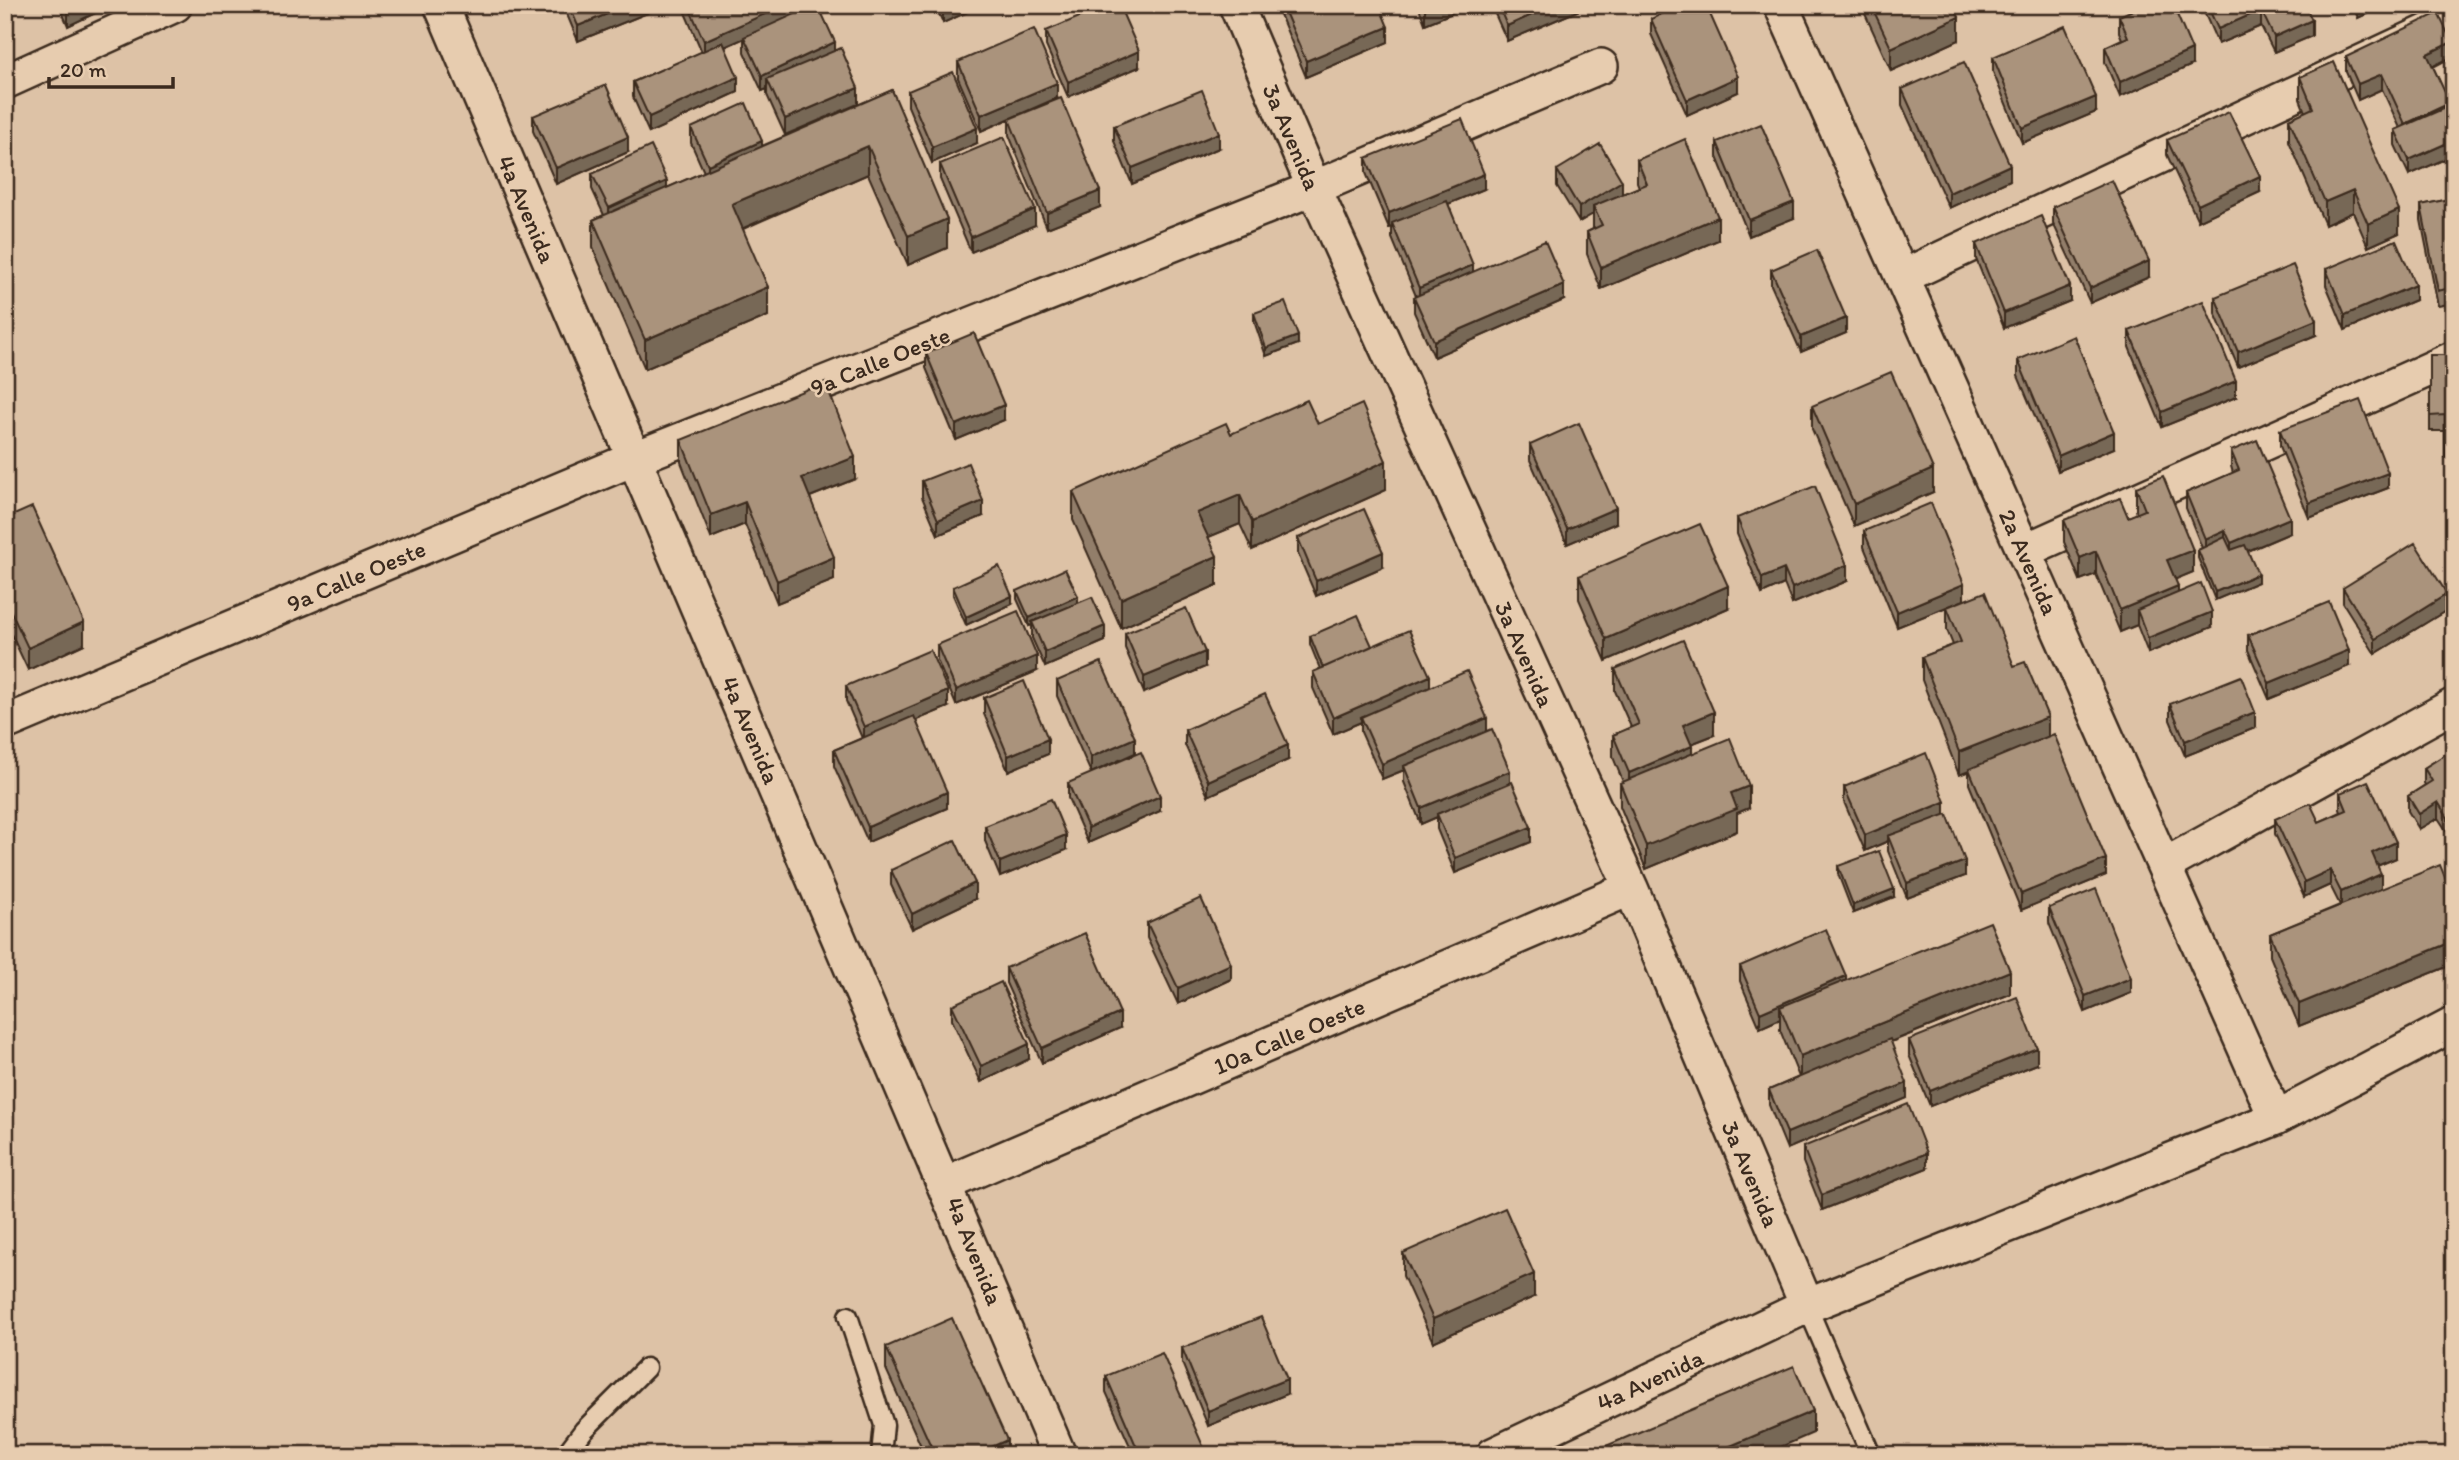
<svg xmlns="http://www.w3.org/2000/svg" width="2459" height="1460" viewBox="0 0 2459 1460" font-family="Itim,sans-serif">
	<rect width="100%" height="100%" fill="#ddc2a6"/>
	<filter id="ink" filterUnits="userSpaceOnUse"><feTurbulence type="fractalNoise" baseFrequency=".0143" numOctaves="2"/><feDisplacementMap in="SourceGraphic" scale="14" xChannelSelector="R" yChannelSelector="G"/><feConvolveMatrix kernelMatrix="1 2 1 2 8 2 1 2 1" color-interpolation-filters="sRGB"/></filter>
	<g filter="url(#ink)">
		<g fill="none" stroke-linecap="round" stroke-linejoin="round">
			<g stroke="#3b2a1e" stroke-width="23">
				<path id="service" d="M1807,1306L1871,1455
					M848,1316L884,1425L881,1455
					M565,1455L584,1430L646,1368"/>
			</g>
			<g stroke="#3b2a1e" stroke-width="38">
				<path id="minor" d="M441,5C646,489 856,971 1059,1455
					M1236,5L1314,188L1631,888L1807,1306
					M1781,5L2276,1118
					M5,82L175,5
					M1904,276L2454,19
					M2024,551L2454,358
					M5,723L633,459L1314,188L1601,66
					M2165,865L2454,705
					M947,1183L1631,888
					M1493,1455L1807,1306L2276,1118L2454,1024"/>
			</g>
			<use href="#service" stroke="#e7ccaf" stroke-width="18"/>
			<use href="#minor" stroke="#e7ccaf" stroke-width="33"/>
		</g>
		<path fill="#927e6b" stroke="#3b2a1e" stroke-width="2" d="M59,5H108V7L68,26Z
			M563,5H667L578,41Z
			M683,5H809V8L835,50L858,104L785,135L767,95V89L762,91L744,52V38L725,47L738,92L649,133L633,97V82L702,52L683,8Z
			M935,5H983L943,23Z
			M1279,5H1379L1388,42L1306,77L1279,12Z
			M1418,5H1472L1425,24Z
			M1491,5H1584V8L1507,41Z
			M1861,5H1954L1959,40L1891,71Z
			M2201,5H2305L2312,36L2274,52L2261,26L2218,44Z
			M2352,5H2386L2358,18Z
			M2119,16L2192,65L2120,97L2105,62V47L2122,39L2119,32Z
			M1651,19L1738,92L1687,115L1651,34Z
			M1046,31L1139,67L1068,97L1046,46Z
			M1993,57L2096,112L2022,143L1993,72Z
			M2346,57H2452L2433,67L2450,105L2454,104V155L2409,175L2395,145V130L2400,128L2382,89L2358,100L2346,72Z
			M958,62L1057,98L981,131L958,78Z
			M2300,77L2399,233L2368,247L2353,212L2325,225L2289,141V119L2305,112L2300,99Z
			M1902,89L2010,180L1949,208L1902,105Z
			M892,90L947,248L908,265L868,174L743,229L768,316L645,369L593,248V220L604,215L592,189V174L667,188L704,172L691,143V128L762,146Z
			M908,91L977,143L932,163L908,106Z
			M533,116L628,152L556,184L533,131Z
			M1009,119L1100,207L1047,228L1009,135Z
			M1114,126L1219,148L1132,184L1114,141Z
			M2167,140L2260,192L2198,221L2167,155Z
			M1717,142L1794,218L1749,236L1717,157Z
			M1366,158L1484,189L1448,204L1473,272L1564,300L1434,357L1414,312V297L1416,296L1392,238V227L1389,228L1366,173Z
			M1637,160L1718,240L1601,289L1587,254V232L1593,229V214L1579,222L1557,186V170L1622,194L1639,187L1637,182Z
			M940,164L1035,225L971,252L940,179Z
			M2454,198V303L2438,306L2421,220V205Z
			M2053,207L2149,277L2090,303L2053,223Z
			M1976,244L2070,301L2004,328L1976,259Z
			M2326,269L2415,300L2345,330L2326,285Z
			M1771,270L1846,333L1801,352L1771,285Z
			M2215,297L2316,335L2238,367L2215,313Z
			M1254,313L1298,344L1266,356L1254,321Z
			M2129,331L2236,397L2162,427L2129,347Z
			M926,353L1004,420L956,440L926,368Z
			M2430,355H2454V457H2445V431H2430Z
			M2018,360L2114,448L2058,471L2018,376Z
			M1812,406L1933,492L1854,526L1812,429Z
			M1318,424L1386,490L1252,550L1240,524L1208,537L1217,585L1121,628L1073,520V492L1231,434Z
			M2280,430L2388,488L2309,518L2280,446Z
			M681,440L855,479L810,497L834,580L777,603L745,524L711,538L681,462Z
			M1530,445L1616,523L1567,544L1530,460Z
			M2231,451L2290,533L2248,551L2258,582L2215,600L2198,558V550L2202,548L2186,508V493L2233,473L2231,466Z
			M922,481L983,516L938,535L922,497Z
			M2136,487L2193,572L2175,579L2178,593L2212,627L2148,653L2137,625L2120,632L2096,574L2080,580L2064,542V520L2128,517L2137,514L2136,510Z
			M1737,518L1847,581L1792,604L1784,584L1762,594L1737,534Z
			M5,519L84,644L28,670L5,621Z
			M1864,531L1964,600L1897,627L1864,547Z
			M1298,538L1383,567L1316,596L1298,554Z
			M1579,576L1728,608L1606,661L1579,599Z
			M953,587L1012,604L966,625L953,595Z
			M2343,588L2447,610L2375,654L2343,603Z
			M1017,591L1078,603L1105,641L1045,667L1032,638V625L1029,626L1017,599Z
			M1947,607L2014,666L2048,736L2106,875L2021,910L1969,784V771L1959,775L1922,680V657L1953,645L1947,630Z
			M1125,633L1205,667L1144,693L1125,648Z
			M2248,635L2349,666L2269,699L2248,650Z
			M1310,636L1372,646L1430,687L1487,731L1510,783L1531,842L1455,873L1437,829V817L1421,824L1404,782V770L1382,779L1361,732V722L1333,734L1313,688V672L1320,669L1310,644Z
			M937,645L1037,671L956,705L937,660Z
			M1615,669L1714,735L1691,744L1692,754L1749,808L1737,813V831L1646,869L1620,806V783L1623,782L1613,757V735L1631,727L1615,691Z
			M1057,681L1135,753L1091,773L1057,696Z
			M846,686L948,707L916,720L947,808L868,842L834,766V750L862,738L846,701Z
			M984,698L1048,754L1008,771L984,714Z
			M2170,704L2255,728L2185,756L2170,720Z
			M1185,730L1288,760L1208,796L1185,745Z
			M2454,749V829L2448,833L2438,818L2419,829L2408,811V796L2425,785L2424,783V768Z
			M1068,783L1160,811L1088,843L1068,798Z
			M1844,787L1945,815L1965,876L1907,898L1888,851V841L1865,851L1844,802Z
			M2340,793L2396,858L2377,866L2381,889L2454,900V964L2299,1026L2270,956V934L2340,905L2330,885L2304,897L2275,834V819L2319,822L2341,812L2340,809Z
			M985,826L1066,850L1000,877L985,841Z
			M1838,866L1894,897L1853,913L1838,874Z
			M891,870L975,899L912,929L891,885Z
			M2049,908L2131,993L2085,1012L2049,923Z
			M1147,923L1231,979L1178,1004L1147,938Z
			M1740,966L1846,981L2010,994L1891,1042L1907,1098L1787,1149L1769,1105V1090L1799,1077L1780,1030V1019L1760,1028L1740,981Z
			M1006,968L1120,1028L1042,1063L1006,983Z
			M952,1005L1029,1059L981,1082L952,1020Z
			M1909,1040L2037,1064L1930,1106L1909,1055Z
			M1803,1147L1927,1168L1822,1210L1803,1162Z
			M1403,1253L1534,1297L1433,1342L1403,1276Z
			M886,1347L1007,1455H925L886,1369Z
			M1182,1348L1287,1394L1208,1426L1182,1363Z
			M1106,1376L1207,1455H1134L1106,1392Z"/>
		<path fill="#776757" stroke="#3b2a1e" stroke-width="2" d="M79,5H108V7L68,26V10Z
			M629,5H667L578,41V26Z
			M785,5H809V10L704,56V41Z
			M943,5H983L943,23Z
			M1434,5H1472L1425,24V9Z
			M1554,5H1584V8L1507,41V26Z
			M2358,5H2386L2358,18Z
			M2261,10V26L2218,44V29Z
			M1959,17V40L1891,71V48Z
			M2312,20V36L2274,52V37Z
			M1388,27V42L1306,77V61Z
			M835,42V58L767,79V89L762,91V76Z
			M2452,42V57L2427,69V54Z
			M2192,50V65L2120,97V82Z
			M1139,51V67L1068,97V82Z
			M2382,74V89L2358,100V84Z
			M738,77V92L649,133V117Z
			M1738,77V92L1687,115V100Z
			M1057,83V98L981,131V115Z
			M858,88V104L785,135V119Z
			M2096,97V112L2022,143V128Z
			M2450,103V118L2405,139V124Z
			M977,128V143L932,163V147Z
			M1219,133V148L1132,184V168Z
			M628,137V152L556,184V168Z
			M2454,140V155L2409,175V160Z
			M762,141V156L708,181V165Z
			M868,146V174L732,233V204Z
			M2010,165V180L1949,208V193Z
			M1484,174V189L1393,227L1392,223V227L1389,228V213Z
			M2260,176V192L2198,221V205Z
			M667,181V196L609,223V208Z
			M1622,181V197L1593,206V214L1579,222V207Z
			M2353,190V212L2325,225V202Z
			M1100,191V207L1047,228V213Z
			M1794,202V218L1749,236V220Z
			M1035,209V225L971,252V237Z
			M2399,210V233L2368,247V224Z
			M1718,217V240L1601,289V267Z
			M947,219V248L908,265V236Z
			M2149,261V277L2090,303V288Z
			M1473,265V281L1419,303V288Z
			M1564,285V300L1434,357V341Z
			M2415,285V300L2345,330V315Z
			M2070,286V301L2004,328V313Z
			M768,287V316L645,369V340Z
			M1846,318V333L1801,352V337Z
			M2316,320V335L2238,367V352Z
			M1298,336V344L1266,356V348Z
			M2236,381V397L2162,427V412Z
			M1004,405V420L956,440V425Z
			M2114,432V448L2058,471V456Z
			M855,457V479L802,500V478Z
			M1386,461V490L1252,550V522Z
			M1933,469V492L1854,526V504Z
			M2388,473V488L2309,518V503Z
			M1240,495V524L1197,542V513Z
			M983,501V516L938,535V520Z
			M745,502V524L711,538V515Z
			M1616,508V523L1567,544V529Z
			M2290,518V533L2231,558V543Z
			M2225,530V545L2205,554V539Z
			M2193,550V572L2167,583V560Z
			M2096,551V574L2080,580V558Z
			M1383,552V567L1316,596V581Z
			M1217,556V585L1121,628V599Z
			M834,557V580L777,603V581Z
			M1847,565V581L1792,604V588Z
			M1784,569V584L1762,594V578Z
			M2258,574V582L2215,600V592Z
			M1964,584V600L1897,627V612Z
			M1728,586V608L1606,661V639Z
			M2178,586V608L2137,610V625L2120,632V610Z
			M2447,594V610L2375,654V639Z
			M1012,596V604L966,625V617Z
			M1078,596V604L1032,622V625L1029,626V618Z
			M2212,612V627L2148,653V638Z
			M84,622V644L28,670V648Z
			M1105,626V641L1045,667V652Z
			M2349,650V666L2269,699V683Z
			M1205,652V667L1144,693V677Z
			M1037,656V671L956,705V690Z
			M1430,676V692L1361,717V722L1333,734V718Z
			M948,691V707L864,742V727Z
			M1714,712V735L1683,747V725Z
			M2255,712V728L2185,756V741Z
			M2048,717V740L1959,775V752Z
			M1487,718V733L1404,766V770L1382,779V764Z
			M1135,738V753L1091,773V757Z
			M1048,739V754L1008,771V756Z
			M1288,745V760L1208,796V781Z
			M1692,746V768L1629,795V773Z
			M1510,771V786L1437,814V817L1421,824V808Z
			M1749,786V808L1737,813V831L1646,869V846L1731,793Z
			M947,792V808L868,842V827Z
			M1160,796V811L1088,843V828Z
			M1945,802V818L1888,836V841L1865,851V835Z
			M2438,802V818L2419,829V814Z
			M2454,814V829L2448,833V818Z
			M1531,827V842L1455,873V858Z
			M1066,835V850L1000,877V862Z
			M2396,842V858L2372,868V853Z
			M2106,859V875L2021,910V894Z
			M1965,861V876L1907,898V883Z
			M2330,870V885L2304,897V882Z
			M2381,874V889L2341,908V892Z
			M975,883V899L912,929V914Z
			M1894,889V897L1853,913V905Z
			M2454,941V964L2299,1026V1004Z
			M1231,964V979L1178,1004V988Z
			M2010,971V994L1800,1078V1056Z
			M1846,976V992L1780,1007V1019L1760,1028V1013Z
			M2131,978V993L2085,1012V996Z
			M1120,1013V1028L1042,1063V1048Z
			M1029,1044V1059L981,1082V1066Z
			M2037,1048V1064L1930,1106V1091Z
			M1907,1083V1098L1787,1149V1133Z
			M1927,1153V1168L1822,1210V1195Z
			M1534,1274V1297L1433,1342V1319Z
			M1287,1379V1394L1208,1426V1411Z
			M1813,1411V1433L1762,1455H1709Z
			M1007,1440V1455H974Z"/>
		<path fill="#aa937c" stroke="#3b2a1e" stroke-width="2" d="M66,5H79L68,10Z
			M569,5H629L578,26Z
			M688,5H785L704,41Z
			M815,5H818L835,42L762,76L744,37Z
			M1108,5H1119L1139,51L1068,82L1046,31Z
			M1282,5H1379L1388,27L1306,61Z
			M1424,5H1434L1425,9Z
			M1498,5H1554L1507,26Z
			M1680,5H1706L1738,77L1687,100L1651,19Z
			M1871,5H1954L1959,17L1891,48Z
			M2144,5H2173L2192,50L2120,82L2105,47L2128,37L2119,16Z
			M2207,5H2305L2312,20L2274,37L2261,10L2218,29Z
			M2438,13L2452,42L2427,54L2450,103L2405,124L2382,74L2358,84L2346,57Z
			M2065,26L2096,97L2022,128L1993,57Z
			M1034,29L1057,83L981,115L958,62Z
			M723,42L738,77L649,117L633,82Z
			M841,48L858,88L785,119L767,79Z
			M1964,62L2010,165L1949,193L1902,89Z
			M2334,62L2399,210L2368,224L2353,190L2325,202L2289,119L2313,108L2300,77Z
			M953,72L977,128L932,147L908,91Z
			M606,85L628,137L556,168L533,116Z
			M892,90L947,219L908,236L868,146L732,204L768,287L645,340L593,220Z
			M1202,90L1219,133L1132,168L1114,126Z
			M1061,98L1100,191L1047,213L1009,119Z
			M746,103L762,141L708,165L691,128Z
			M2454,104V140L2409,160L2395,130Z
			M2229,112L2260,176L2198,205L2167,140Z
			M1462,119L1484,174L1389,213L1366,158Z
			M1761,124L1794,202L1749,220L1717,142Z
			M1004,137L1035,209L971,237L940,164Z
			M1685,139L1718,217L1601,267L1587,232L1602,225L1593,206L1647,184L1637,160Z
			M1600,144L1622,181L1579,207L1557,170Z
			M651,146L667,181L609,208L592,174Z
			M2112,180L2149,261L2090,288L2053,207Z
			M2454,198V287L2438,291L2421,205Z
			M1447,201L1473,265L1419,288L1392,223Z
			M2041,216L2070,286L2004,313L1976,244Z
			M2396,240L2415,285L2345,315L2326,269Z
			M1545,241L1564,285L1434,341L1414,297Z
			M1817,250L1846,318L1801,337L1771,270Z
			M2293,265L2316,320L2238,352L2215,297Z
			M2203,301L2236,381L2162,412L2129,331Z
			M1285,302L1298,336L1266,348L1254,313Z
			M974,333L1004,405L956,425L926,353Z
			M2074,336L2114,432L2058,456L2018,360Z
			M2430,355H2454V441H2445V415L2430,416Z
			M1891,372L1933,469L1854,504L1812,406Z
			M825,382L855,457L802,478L834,557L777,581L745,502L711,515L681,440Z
			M1307,400L1318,424L1362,404L1386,461L1252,522L1240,495L1197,513L1217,556L1121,599L1073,492L1226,423L1231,434Z
			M2360,400L2388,473L2309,503L2280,430Z
			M1579,423L1616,508L1567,529L1530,445Z
			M2257,440L2290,518L2231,543L2225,530L2205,539L2186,493L2239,470L2231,451Z
			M968,463L983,501L938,520L922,481Z
			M2163,476L2193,550L2167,560L2178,586L2120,610L2096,551L2080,558L2064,520L2120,498L2128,517L2145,510L2136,487Z
			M1815,486L1847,565L1792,588L1784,569L1762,578L1737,518Z
			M1931,503L1964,584L1897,612L1864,531Z
			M32,507L84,622L28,648L5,599V519Z
			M1364,509L1383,552L1316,581L1298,538Z
			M1700,524L1728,586L1606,639L1579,576Z
			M2225,537L2231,550L2245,545L2258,574L2215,592L2198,550Z
			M2415,543L2447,594L2375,639L2343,588Z
			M999,566L1012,596L966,617L953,587Z
			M1065,569L1078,596L1029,618L1017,591Z
			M2201,583L2212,612L2148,638L2137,610Z
			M1985,592L2014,666L2025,662L2048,717L1959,752L1922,657L1961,642L1947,607Z
			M1092,597L1105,626L1045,652L1032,622Z
			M2329,602L2349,650L2269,683L2248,635Z
			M1186,608L1205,652L1144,677L1125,633Z
			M1018,611L1037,656L956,690L937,645Z
			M1358,615L1372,646L1323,668L1310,636Z
			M1409,630L1430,676L1333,718L1313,672Z
			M1683,640L1714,712L1683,725L1692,746L1629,773L1613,735L1639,724L1615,669Z
			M930,650L948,691L864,727L846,686Z
			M1101,662L1135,738L1091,757L1057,681Z
			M1467,671L1487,718L1382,764L1361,717Z
			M2241,676L2255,712L2185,741L2170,704Z
			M1024,681L1048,739L1008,756L984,698Z
			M1265,694L1288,745L1208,781L1185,730Z
			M914,716L947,792L868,827L834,750Z
			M1492,729L1510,771L1421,808L1404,766Z
			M2054,734L2106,859L2021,894L1969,769Z
			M1730,738L1749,786L1731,793L1737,809L1646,846L1620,783Z
			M2454,749V814L2448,818L2438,802L2419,814L2408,796L2432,781L2424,768Z
			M1141,752L1160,796L1088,828L1068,783Z
			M1926,753L1945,802L1865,835L1844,787Z
			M2368,781L2396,842L2372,853L2381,874L2341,892L2330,870L2304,882L2275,819L2310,803L2319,822L2347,810L2340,793Z
			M1512,782L1531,827L1455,858L1437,814Z
			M1051,799L1066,835L1000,862L985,826Z
			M1947,814L1965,861L1907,883L1888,836Z
			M955,840L975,883L912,914L891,870Z
			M1879,851L1894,889L1853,905L1838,866Z
			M2440,865L2454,900V941L2299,1004L2270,934Z
			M2096,889L2131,978L2085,996L2049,908Z
			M1201,898L1231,964L1178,988L1147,923Z
			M1990,922L2010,971L1800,1056L1780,1007Z
			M1826,929L1846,976L1760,1013L1740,966Z
			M1085,933L1120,1013L1042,1048L1006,968Z
			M1001,982L1029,1044L981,1066L952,1005Z
			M2017,997L2037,1048L1930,1091L1909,1040Z
			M1890,1039L1907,1083L1787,1133L1769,1090Z
			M1908,1104L1927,1153L1822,1195L1803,1147Z
			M1505,1208L1534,1274L1433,1319L1403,1253Z
			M1261,1317L1287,1379L1208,1411L1182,1348Z
			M952,1318L1007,1440L974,1455H935L886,1347Z
			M1162,1353L1207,1455H1140L1106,1376Z
			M1794,1366L1813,1411L1709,1455H1585Z"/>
	</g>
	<g text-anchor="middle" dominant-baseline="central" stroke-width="5" stroke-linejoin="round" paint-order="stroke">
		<g font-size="24" fill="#3b2a1e" stroke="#e7ccaf">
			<text transform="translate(1292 137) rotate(67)">3a Avenida</text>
			<text transform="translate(527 209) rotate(67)">4a Avenida</text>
			<text transform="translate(880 361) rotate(-22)">9a Calle Oeste</text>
			<text transform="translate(2029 562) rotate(66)">2a Avenida</text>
			<text transform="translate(356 576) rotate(-23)">9a Calle Oeste</text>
			<text transform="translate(1525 654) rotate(66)">3a Avenida</text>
			<text transform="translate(751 730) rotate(67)">4a Avenida</text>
			<text transform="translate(1289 1036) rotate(-23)">10a Calle Oeste</text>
			<text transform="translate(1751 1174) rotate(67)">3a Avenida</text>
			<text transform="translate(975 1251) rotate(68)">4a Avenida</text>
			<text transform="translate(1650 1380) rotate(-25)">4a Avenida</text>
		</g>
	</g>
	<rect width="2459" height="1460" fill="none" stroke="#e7ccaf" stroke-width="28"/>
	<rect x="14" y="14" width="2431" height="1432" fill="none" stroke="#3b2a1e" stroke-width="2.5" filter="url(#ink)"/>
	<path d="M49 77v10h124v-10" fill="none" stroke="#3b2a1e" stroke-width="3.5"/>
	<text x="60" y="77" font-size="21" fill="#3b2a1e" stroke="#e7ccaf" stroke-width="5" paint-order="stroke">20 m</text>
</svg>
